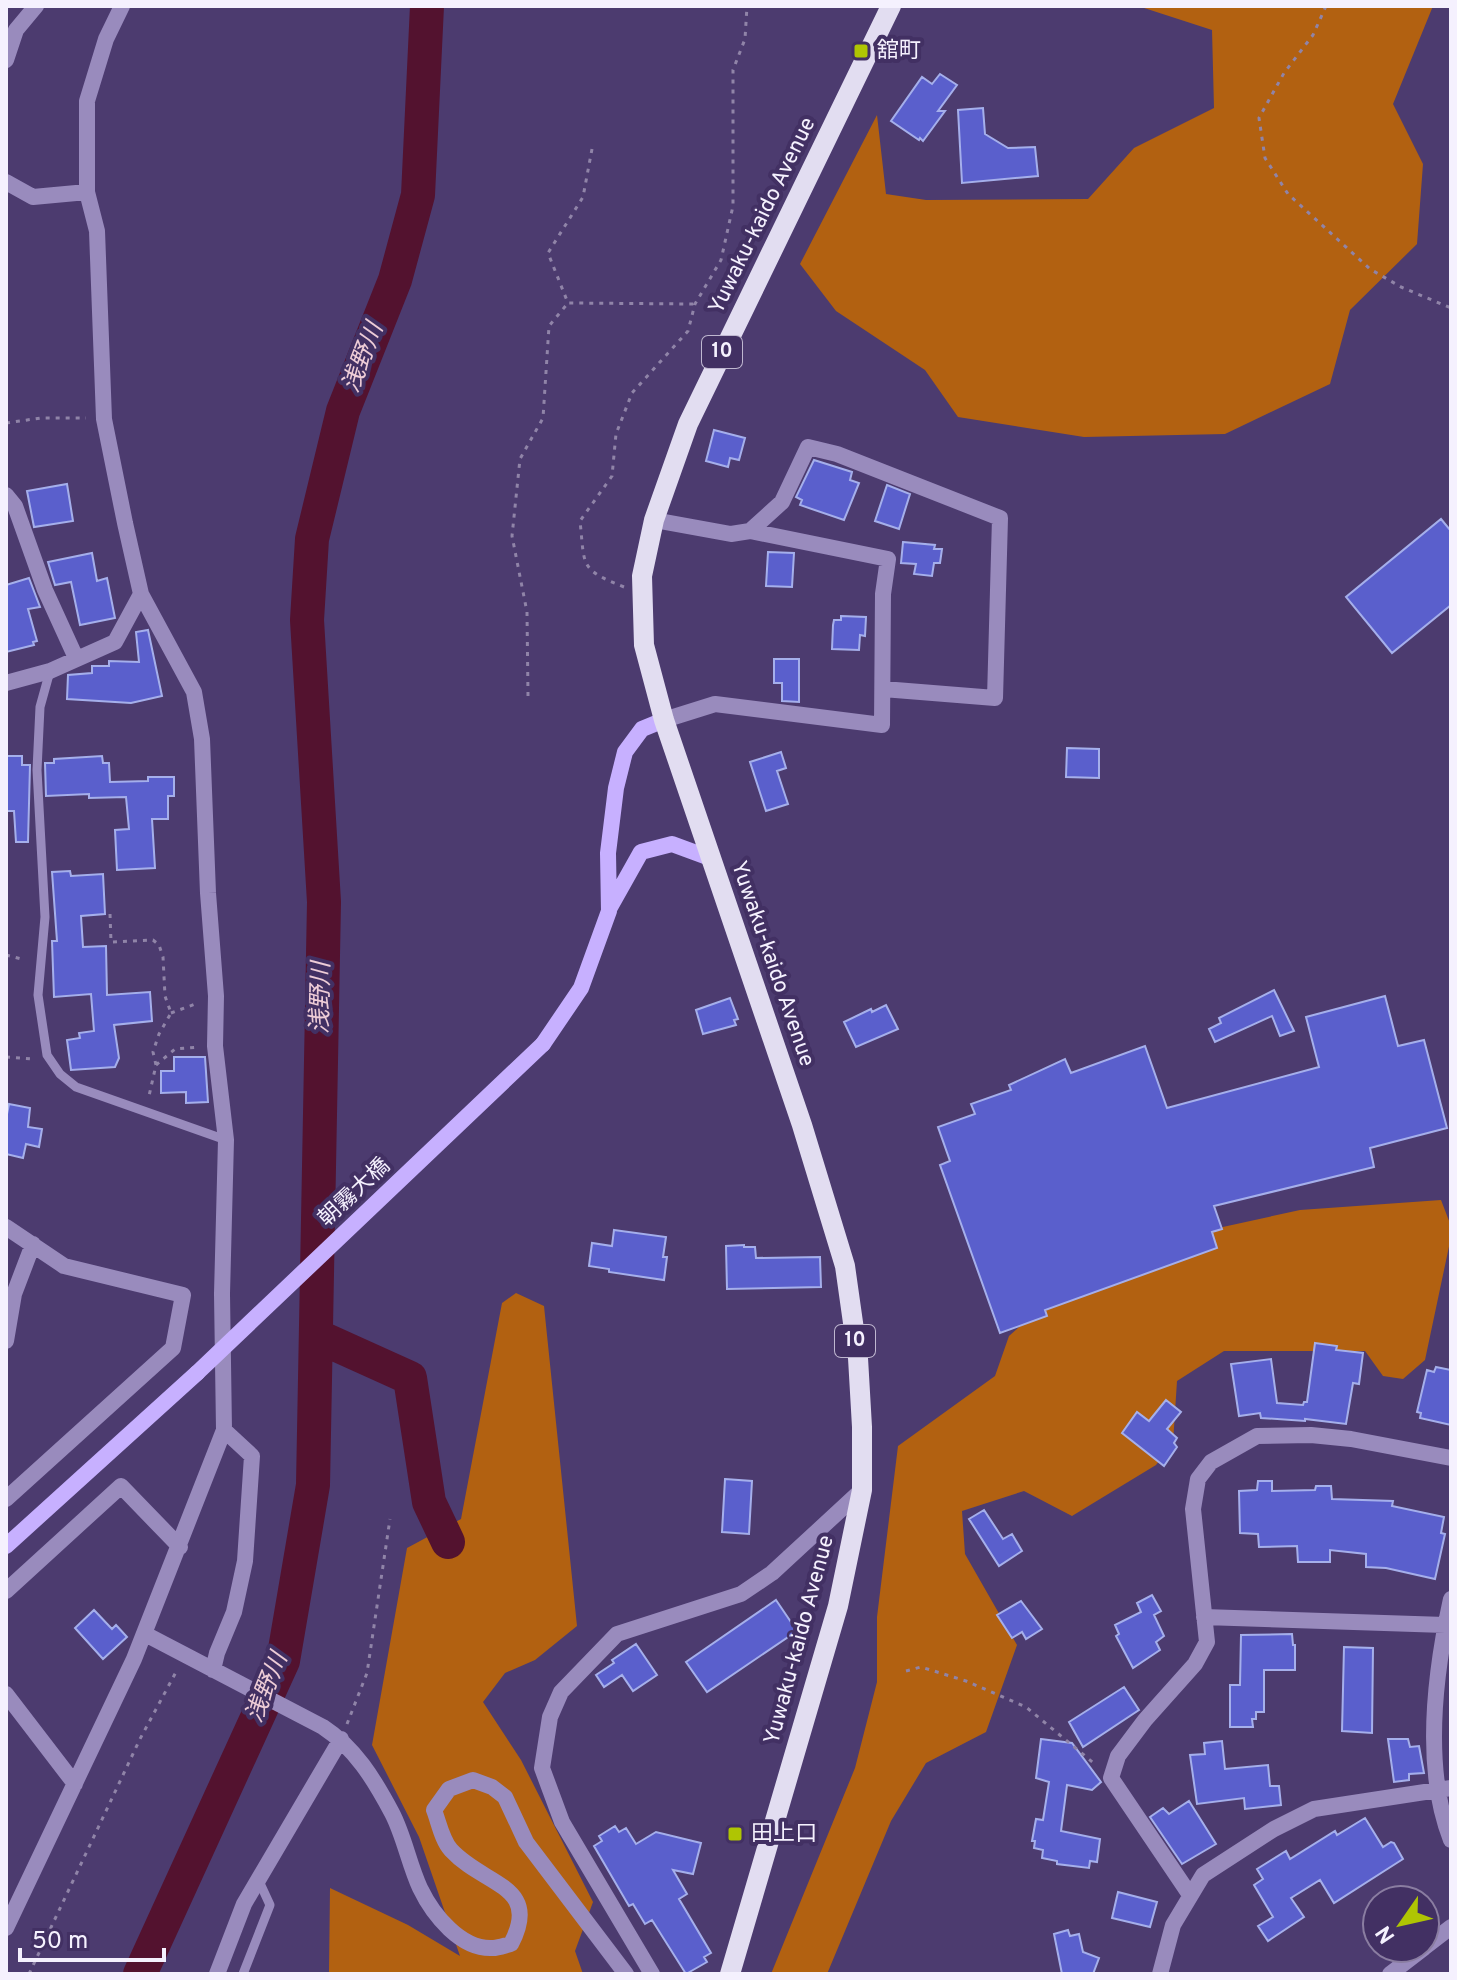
<svg xmlns="http://www.w3.org/2000/svg" width="1457" height="1980" viewBox="0 0 1457 1980" font-family="Overpass,'Noto Sans JP',sans-serif">
	<rect width="100%" height="100%" fill="#4c3b6f"/>
	<path fill="#b26111" d="M1138,6H1433L1393,104L1423,164L1417,244L1350,310L1330,384L1225,434L1084,437L958,417L925,370L836,311L800,264L877,115L886,194L926,200L1088,199L1134,148L1214,108L1212,30Z
		M1441,1200L1451,1226V1237L1425,1360L1403,1379L1383,1376L1365,1351H1224L1177,1381L1173,1443L1156,1465L1072,1516L1024,1491L962,1511L965,1554L1017,1645L986,1732L926,1763L891,1821L827,1974H771L855,1768L877,1682V1617L898,1446L995,1376L1009,1336L1039,1309L1209,1230L1300,1210Z
		M516,1293L544,1306L577,1626L535,1660L505,1673L483,1702L521,1760L593,1902L575,1951L583,1974H329L330,1888L408,1925L460,1956L419,1837L372,1745L407,1548L461,1519L502,1303Z"/>
	<g fill="none" stroke-linecap="round" stroke-linejoin="round">
		<path stroke="#53122f" stroke-width="34" d="M317,1336L410,1378L429,1502L448,1542
			M140,1974L283,1661L313,1485L324,902L307,620L312,539L343,411L395,280L418,195L427,6"/>
	</g>
	<path fill="#5a5fcc" stroke="#a5afeb" stroke-width="2" d="M940,74L957,85L938,111H945L923,141L920,138L919,140L891,121L922,77L932,84Z
		M983,108L985,134L1008,148L1035,147L1038,176L962,183L958,110Z
		M714,430L745,438L739,460L730,458L728,467L706,461Z
		M814,460L852,472L850,480L859,483L844,520L800,505L802,500L796,497Z
		M67,484L73,521L34,527L27,491Z
		M887,485L910,494L899,529L875,521Z
		M1441,519L1451,531V605L1392,653L1346,597Z
		M903,542L935,545L934,549H942L940,563H934L932,576L914,574L916,564L901,563Z
		M768,552L794,553L792,587L766,586Z
		M92,553L97,581L107,578L115,618L80,625L71,582L55,585L48,562Z
		M29,578L40,607L28,609L37,641L33,642L34,645L6,652V585Z
		M841,616L866,617L865,636L860,635L859,650L832,649L833,625L834,620H841Z
		M148,630L162,696L131,703L67,699L68,675L92,673V666H109V661L139,662L136,632Z
		M774,659H799V702L782,701V683H774Z
		M1067,748L1099,749V778L1066,777Z
		M781,752L786,768L777,771L788,804L766,811L750,762Z
		M6,756H22V765H30L28,842H16L14,811H6Z
		M102,756L103,763H109L110,782L148,781V777H174V796H168V819H152L155,868L117,870L115,830L129,829L126,797L89,798V794L46,796L45,763H54V759Z
		M70,871L71,876L103,874L105,914L81,916L83,947L106,946L107,995L150,992L152,1021L114,1025L119,1058L115,1067L71,1070L67,1040L80,1038L79,1033L94,1031L91,994L54,997L52,941H57L52,872Z
		M1274,990L1294,1031L1280,1036L1272,1016L1215,1042L1209,1029L1221,1023L1219,1018Z
		M1385,996L1398,1046L1424,1040L1447,1128L1370,1148L1374,1167L1214,1206L1222,1229L1212,1232L1217,1248L1045,1310L1047,1316L1000,1333L940,1165L950,1161L938,1127L975,1114L971,1104L1011,1090L1009,1085L1065,1059L1071,1073L1145,1046L1167,1108L1319,1067L1306,1017Z
		M730,998L738,1019L734,1020L736,1025L703,1034L696,1010Z
		M886,1005L898,1029L856,1047L844,1022L871,1009L872,1012Z
		M174,1057H205L208,1102L186,1103V1092L161,1093V1071H174Z
		M9,1104L30,1108L28,1127L42,1129L39,1147L26,1144L23,1158L6,1154V1119Z
		M614,1230L666,1237L663,1257H667L664,1280L609,1272V1269L589,1266L592,1243L612,1246Z
		M744,1245V1247H755L756,1258L820,1257L821,1287L727,1289L726,1246Z
		M1315,1343L1337,1346L1336,1350L1363,1353L1359,1384L1353,1383L1346,1424L1305,1419V1421L1261,1418L1260,1413L1239,1416L1231,1364L1271,1359L1277,1403L1303,1405L1304,1402H1307Z
		M1436,1367L1451,1370V1425L1420,1418L1421,1413L1417,1412L1427,1370L1434,1372Z
		M1166,1400L1181,1412L1167,1429L1177,1438L1174,1443L1177,1447L1164,1466L1122,1433L1137,1412L1149,1421Z
		M725,1479L752,1481L749,1534L722,1532Z
		M1258,1481H1272V1491L1315,1490L1316,1486H1331L1332,1499L1393,1501L1392,1506L1444,1517L1441,1533L1445,1534L1435,1579L1386,1568L1366,1567V1554L1330,1550V1562H1298L1297,1546L1259,1547L1258,1534L1240,1533L1239,1491L1257,1490Z
		M984,1510L1003,1539L1012,1534L1022,1551L999,1566L969,1519Z
		M1152,1595L1161,1611L1154,1615L1164,1636L1156,1642L1160,1650L1133,1668L1116,1636L1119,1634L1115,1625L1141,1612L1137,1603Z
		M776,1600L797,1631L707,1692L686,1662Z
		M1021,1601L1042,1629L1026,1639L1022,1632L1012,1638L997,1615Z
		M94,1610L112,1629L116,1625L127,1637L103,1659L75,1628Z
		M1292,1634L1293,1645H1295V1670H1264V1712H1256V1719H1252L1253,1727H1230V1685H1240L1241,1635Z
		M636,1644L657,1675L633,1691L622,1675L604,1687L596,1675L614,1663L612,1660Z
		M1344,1647L1373,1648L1372,1733L1342,1731Z
		M1124,1687L1139,1710L1083,1747L1069,1722Z
		M1041,1739L1072,1743L1101,1782L1092,1790L1067,1785L1061,1831L1100,1839L1097,1862L1090,1861L1089,1868L1057,1864V1861L1042,1858L1043,1850L1034,1848L1035,1841H1032L1036,1819L1043,1820L1049,1782L1036,1778Z
		M1388,1739H1408L1410,1747L1419,1746L1424,1773L1409,1774V1780L1394,1782Z
		M1222,1741L1225,1769L1268,1765L1270,1786H1279L1281,1805L1245,1809L1244,1798L1197,1804L1190,1755L1205,1754L1204,1743Z
		M1189,1801L1216,1844L1182,1864L1150,1817L1163,1808L1169,1814Z
		M1365,1818L1383,1847L1391,1842L1394,1843L1403,1859L1334,1903L1320,1880L1291,1898L1304,1917L1268,1941L1258,1926L1273,1917L1254,1885L1263,1879L1257,1869L1286,1851L1290,1859L1335,1831L1337,1835Z
		M615,1826L619,1832L626,1828L636,1844L656,1832L701,1843L693,1874L673,1870L687,1894L679,1899L711,1953L704,1957L707,1962L686,1974L652,1920L645,1924L633,1904L629,1906L594,1846L602,1841L599,1836Z
		M1118,1892L1157,1902L1150,1927L1112,1918Z
		M1068,1930L1070,1936L1079,1934L1083,1952L1099,1958L1093,1974H1062L1054,1934Z"/>
	<g fill="none" stroke-linecap="round" stroke-linejoin="round">
		<path stroke="#9084a8" stroke-width="3" stroke-dasharray="4 6" stroke-linecap="butt" d="M1326,6L1313,35L1284,73L1259,118L1265,158L1288,194L1370,269L1401,287L1451,308
			M592,149L583,197L548,253L568,303L695,304
			M6,423L41,418H86
			M624,587C579,569 585,567 580,521L612,476L616,434L632,393L688,331L695,304L721,260L733,206V70L745,39L747,6
			M528,696L527,612L512,536L520,459L543,418L549,326L568,303
			M110,914L111,942L153,940L159,945L163,957L165,996L171,1013L159,1034L153,1052L156,1065L149,1096
			M6,955L25,960
			M171,1013L198,1003
			M6,1057L34,1059
			M156,1065L175,1049L199,1047
			M906,1671L921,1667L966,1681L1026,1707L1096,1765
			M347,1724L367,1673L390,1519
			M29,1974L140,1739L176,1672"/>
		<path stroke="#998bbd" stroke-width="9" d="M50,671L40,707L37,770L45,917L38,995L47,1055L60,1074L76,1087L226,1140
			M243,1974L270,1905L258,1879"/>
		<path stroke="#998bbd" stroke-width="16" d="M6,60L16,30L36,6
			M6,182L33,197L87,192
			M6,495L15,506L45,590L76,658
			M654,520L731,534L750,531L888,559L883,594L882,725L715,704L664,720
			M750,531L782,502L808,447L837,454L1000,518L995,698L883,689
			M6,683L50,671L115,642L141,594
			M6,1227L64,1266L183,1295L173,1348L6,1499
			M6,1341L14,1294L33,1244
			M6,1591L121,1486L180,1547
			M1451,1599C1435,1672 1423,1769 1451,1840
			M1204,1617L1445,1625
			M145,1634L323,1727C355,1748 374,1779 392,1813C404,1836 409,1864 420,1888C433,1915 461,1950 493,1948C499,1948 506,1945 511,1944C542,1885 484,1886 451,1850C442,1840 439,1823 434,1810L449,1789L473,1780L492,1787L505,1797L526,1842L626,1974
			M213,1670L217,1653L234,1612L245,1561L252,1456L224,1430
			M6,1694L75,1784
			M1190,1895L1111,1778L1118,1756L1145,1720L1195,1664L1207,1642L1193,1509L1198,1479L1211,1462L1257,1436L1311,1435L1351,1439L1451,1458
			M6,1928L134,1659L224,1430L222,1294L226,1140L215,1046L216,996L208,893L202,739L194,692L141,594L125,523L104,419L97,231L87,192V101L106,39L122,6
			M1425,1947L1451,1927
			M217,1974L244,1904L341,1739
			M652,1974L562,1822L542,1768L550,1717L561,1692L617,1634L741,1594L772,1573L862,1490
			M1160,1974L1173,1925L1203,1875L1274,1829L1314,1809L1451,1788
			M1390,1974L1424,1948"/>
		<path stroke="#c7b0ff" stroke-width="16" d="M609,909L641,852L672,844L710,858
			M543,1044L581,988L609,911L608,853L616,788L625,752L642,729L664,720
			M6,1546L197,1373"/>
		<path stroke="#e2ddf1" stroke-width="20" d="M730,1974L838,1606L862,1490V1427L858,1358L845,1266L802,1125L664,720L644,645L642,576L654,520L688,424L891,6"/>
		<path stroke="#c7b0ff" stroke-width="16" d="M197,1373L543,1044"/>
	</g>
	<g fill="#afc503" stroke="#423063" stroke-width="3">
		<rect x="853" y="43" width="16" height="16" rx="4"/>
		<rect x="727" y="1826" width="16" height="16" rx="4"/>
	</g>
	<g text-anchor="middle" dominant-baseline="central" stroke-width="8" stroke-linejoin="round" paint-order="stroke">
		<g fill="#423063" stroke="#bfb7d0" stroke-width="2">
			<rect x="702" y="336" width="40" height="32" rx="6"/>
			<rect x="835" y="1325" width="40" height="32" rx="6"/>
		</g>
		<g font-size="20" font-weight="bold" fill="#f5f1fe">
			<text x="722" y="352">10</text>
			<text x="855" y="1341">10</text>
		</g>
		<g font-size="22" fill="#f5f1fe" stroke="#423063" text-anchor="start">
			<text x="877" y="51">舘町</text>
			<text x="751" y="1834">田上口</text>
		</g>
		<g font-size="22" fill="#f5f1fe" stroke="#423063">
			<text transform="translate(763 216) rotate(-64)">Yuwaku-kaido Avenue</text>
			<text transform="translate(772 964) rotate(71)">Yuwaku-kaido Avenue</text>
			<text transform="translate(355 1193) rotate(-43)">朝霧大橋</text>
			<text transform="translate(800 1640) rotate(-75)">Yuwaku-kaido Avenue</text>
		</g>
		<g font-size="24" font-style="italic" fill="#eecdd7" stroke="#423063">
			<text transform="translate(364 358) rotate(-69)">浅野川</text>
			<text transform="translate(322 998) rotate(-89)">浅野川</text>
			<text transform="translate(268 1688) rotate(-68)">浅野川</text>
		</g>
	</g>
	<rect width="1457" height="1980" fill="none" stroke="#f5f1fe" stroke-width="16"/>
	<g transform="translate(1401 1924) rotate(236)"><circle r="38" fill="#423063" stroke="#8a7da1" stroke-width="2"/>
	<path d="M0-6L14 30L0 20L-14 30Z" fill="#afc503"/>
	<text y="-12" font-size="22" font-weight="bold" text-anchor="middle" fill="#f5f1fe">N</text>
	</g>
	<path d="M20 1948v12h144v-12" fill="none" stroke="#f5f1fe" stroke-width="4"/>
	<text x="32" y="1948" font-size="24" fill="#f5f1fe" stroke="#423063" stroke-width="6" paint-order="stroke">50 m</text>
</svg>
